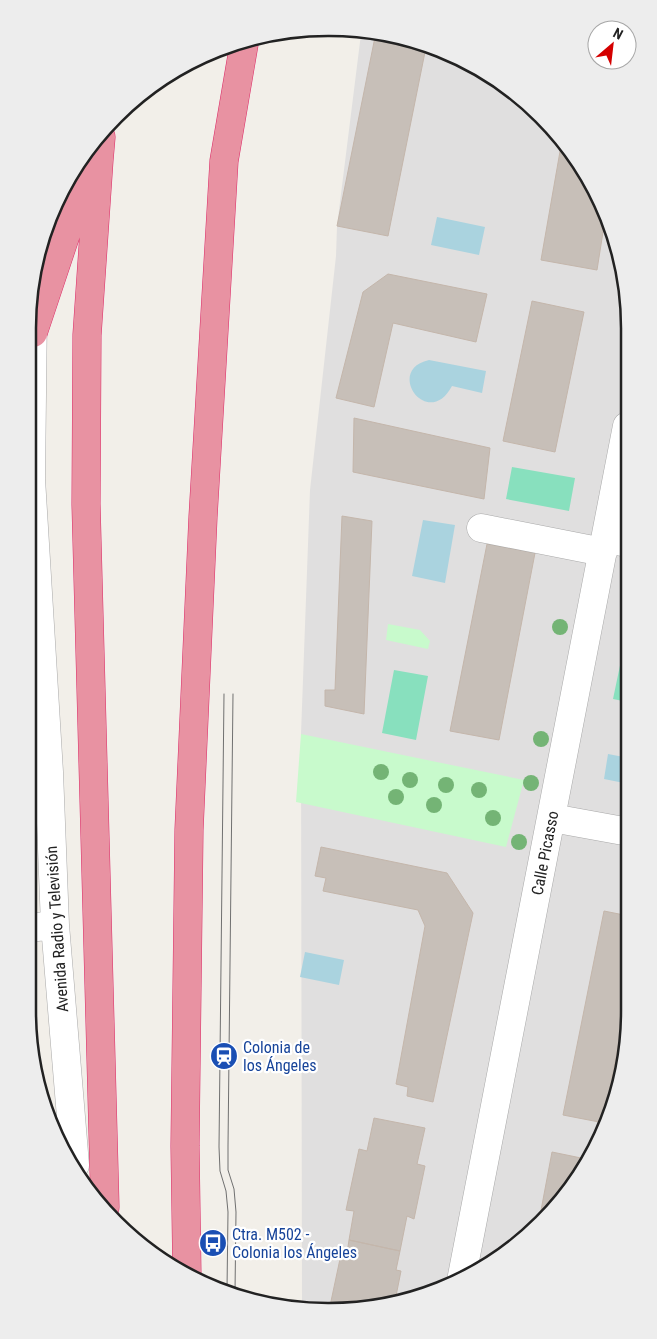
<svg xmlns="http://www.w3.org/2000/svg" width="657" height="1339" viewBox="0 0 657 1339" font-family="'Roboto Condensed',sans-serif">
	<rect width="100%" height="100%" fill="#f2efe9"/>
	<path fill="#e0dfdf" d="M361,34L444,51L512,90L567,145L606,213L627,289L629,1011L606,1126L555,1209L462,1280L368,1309L302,1307L301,734L310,490L336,256L337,226Z"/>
	<path fill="#f3e3dd" d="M28,1012L38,1026L39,1082Z"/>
	<path fill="#c8facc" d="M388,624L420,630L430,641L428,649L386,640Z
		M301,734L524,780L506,847L296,802Z"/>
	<path fill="#88e0be" d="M512,467L575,478L569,511L506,499Z
		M627,632H628V702L613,699Z
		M394,670L428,676L416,740L382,733Z"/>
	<path fill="#aad3df" d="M437,217L485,227L479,255L431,245Z
		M429,360L486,371L482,393L452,386C428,431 384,370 429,360Z
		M423,520L455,525L445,583L412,576Z
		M608,754L629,758V784L604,779Z
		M305,952L344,960L339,985L300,977Z"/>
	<path fill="#c7bfb8" stroke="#c4b6ab" d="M375,37L426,47L388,236L337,226Z
		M562,140L567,145L606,213L597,270L541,260Z
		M388,274L487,294L476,342L393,323L374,407L336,398L363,292Z
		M532,301L584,312L555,452L503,441Z
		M354,418L490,448L484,499L353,472Z
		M342,516L372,521L364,714L325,706V690H335Z
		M487,544L535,553L499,740L450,731Z
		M321,847L447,873L473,913L433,1102L407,1096L408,1087L396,1084L425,926L418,910L323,891L326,878L315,876Z
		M604,911L629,916V991L610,1088L614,1089L606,1126L603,1131L598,1130L599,1122L563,1115Z
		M374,1118L425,1128L417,1164L425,1166L414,1219L407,1216L400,1251L349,1240L354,1211L346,1210L359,1149L367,1151Z
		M552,1152L586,1159L555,1209L539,1221Z
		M349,1240L400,1251L396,1270L401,1271L395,1301L368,1309L338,1308L330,1306L340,1259L346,1260Z"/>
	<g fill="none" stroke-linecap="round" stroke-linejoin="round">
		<g stroke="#a9a9a9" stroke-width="29">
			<path id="minor" d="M33,309L31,479L49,772L55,925L75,1165
				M481,528L603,552
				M605,539L628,543
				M552,818L629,832
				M28,928L55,925
				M461,1281L627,426"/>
		</g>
		<g stroke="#dc2a67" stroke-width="29">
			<path id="highway" d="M101,137L99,160L87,335L86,504L105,1207
				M33,333L67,231L91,177
				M187,1275L185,1146L189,830L203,517L224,161L244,44"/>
		</g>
		<use href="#minor" stroke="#fff" stroke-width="28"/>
		<use href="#highway" stroke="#e892a2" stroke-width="28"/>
		<path stroke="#707070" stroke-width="1" d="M224,694L219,1147L220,1171L226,1191L228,1212L227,1290
			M233,694L228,1146V1170L234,1189L236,1212L235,1293"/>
	</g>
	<g fill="#74b475">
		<circle cx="560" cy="627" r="8"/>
		<circle cx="541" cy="739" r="8"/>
		<circle cx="381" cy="772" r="8"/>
		<circle cx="410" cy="780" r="8"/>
		<circle cx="531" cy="783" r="8"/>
		<circle cx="446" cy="785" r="8"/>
		<circle cx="479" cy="790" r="8"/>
		<circle cx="396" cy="797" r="8"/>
		<circle cx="434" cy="805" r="8"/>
		<circle cx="493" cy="818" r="8"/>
		<circle cx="519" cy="842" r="8"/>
	</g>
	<defs>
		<g id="station-disc" transform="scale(1.4375)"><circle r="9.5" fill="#1a4fb4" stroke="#fff"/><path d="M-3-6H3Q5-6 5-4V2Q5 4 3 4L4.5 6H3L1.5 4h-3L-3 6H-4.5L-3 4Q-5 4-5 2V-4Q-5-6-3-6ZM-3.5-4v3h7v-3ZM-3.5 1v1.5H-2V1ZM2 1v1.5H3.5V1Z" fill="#fff"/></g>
		<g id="bus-disc" transform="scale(1.4375)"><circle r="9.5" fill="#1a4fb4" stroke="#fff"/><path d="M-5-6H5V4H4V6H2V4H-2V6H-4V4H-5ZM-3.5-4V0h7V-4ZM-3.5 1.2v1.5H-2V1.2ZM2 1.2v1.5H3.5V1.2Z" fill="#fff"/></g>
	</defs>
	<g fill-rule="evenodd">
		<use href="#station-disc" x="224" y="1056"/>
		<use href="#bus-disc" x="213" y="1243"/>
	</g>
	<g text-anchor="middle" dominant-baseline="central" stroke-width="4.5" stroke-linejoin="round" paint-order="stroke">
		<g font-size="16" fill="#222" stroke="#fff">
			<text transform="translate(545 853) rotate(-79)">Calle Picasso</text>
			<text transform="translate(57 929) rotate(-94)">Avenida Radio y Televisión</text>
		</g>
		<g font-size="16" fill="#164399" stroke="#fff" text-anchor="start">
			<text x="243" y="1047">Colonia de<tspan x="243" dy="18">los Ángeles</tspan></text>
			<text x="232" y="1234">Ctra. M502 -<tspan x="232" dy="18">Colonia los Ángeles</tspan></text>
		</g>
	</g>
	<path d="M0 0H657V1339H0ZM328 36H329A292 292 0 0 1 621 328V1011A292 292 0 0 1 329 1303H328A292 292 0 0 1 36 1011V328A292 292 0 0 1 328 36Z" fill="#ededed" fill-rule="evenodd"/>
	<path fill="none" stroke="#222" stroke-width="2.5" d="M328 36H329A292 292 0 0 1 621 328V1011A292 292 0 0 1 329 1303H328A292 292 0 0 1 36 1011V328A292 292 0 0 1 328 36Z"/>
	<g transform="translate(612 45) rotate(28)"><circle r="24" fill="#ffffff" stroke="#a7a7a7"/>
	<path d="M0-4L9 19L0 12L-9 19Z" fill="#d40000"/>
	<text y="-8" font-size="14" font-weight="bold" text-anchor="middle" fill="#222222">N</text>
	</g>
</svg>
